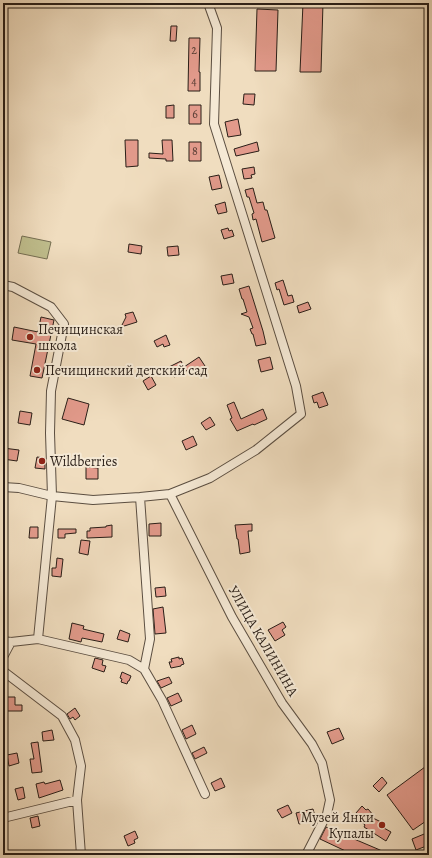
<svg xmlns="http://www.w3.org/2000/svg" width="432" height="858" viewBox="0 0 432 858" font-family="Alegreya,serif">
	<rect width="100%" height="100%" fill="#f0ddbf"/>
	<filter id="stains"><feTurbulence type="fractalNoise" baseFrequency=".005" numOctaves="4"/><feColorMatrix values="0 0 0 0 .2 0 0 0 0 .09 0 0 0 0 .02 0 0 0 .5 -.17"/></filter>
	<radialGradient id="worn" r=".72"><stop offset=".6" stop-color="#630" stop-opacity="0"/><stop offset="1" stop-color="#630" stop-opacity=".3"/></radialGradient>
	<path fill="#c0bf8e" stroke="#746e52" d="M22,236L51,242L47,259L18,253Z"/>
	<path fill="#e29a8b" stroke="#291e17" d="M303,3H323L321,72H300Z
		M257,9L278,10L276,71H255Z
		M171,26H177L176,41H170Z
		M189,38H200L199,72H200V91H188Z
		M244,94H255L254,105L243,104Z
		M174,105V118H166V106Z
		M189,105H201V124H189Z
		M238,119L241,135L228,137L225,122Z
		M125,140H138V166L126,167Z
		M162,140H172L173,161H166V159L149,158V153L163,154Z
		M189,142H201V161H189Z
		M257,142L259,151L236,156L234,149Z
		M254,167L255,174L251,175L252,178L244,179L242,169Z
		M219,175L222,188L212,190L209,177Z
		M253,188L257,203L263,202L265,210H267L275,238L262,242L256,219L253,220L252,214L254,213L249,197H247L245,190Z
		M225,202L227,212L218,214L215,205Z
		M228,228L229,231L232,230L234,236L224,239L221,230Z
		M129,244L142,246L141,254L128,252Z
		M178,246L179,255L168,256L167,247Z
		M232,274L234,283L223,285L221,276Z
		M283,280L288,296L292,295L294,302L284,305L279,289L277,290L275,283Z
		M249,286L263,331L266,344L256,346L253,334H252L250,329L253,328L249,317L241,314L247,312L243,299H242L239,289Z
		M308,302L311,309L299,313L297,306Z
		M133,312L137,322L121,327L126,317L125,314Z
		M41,317L54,320L42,378L30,376L36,344L12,340L14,327L38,332Z
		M166,335L170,345L164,347L163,344L157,347L154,341Z
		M199,357L207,369L199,375L194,367L174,377L169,367L181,361L184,367Z
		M270,357L273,369L261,372L258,360Z
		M151,376L156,385L148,390L143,381Z
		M323,392L328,405L319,408L317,402L314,403L312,396Z
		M68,398L89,404L84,425L62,419Z
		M234,402L241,419L263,409L267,419L254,425L253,424L237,431L230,419L232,418L227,405Z
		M20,411L32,413L30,425L18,423Z
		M210,417L215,425L206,430L201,423Z
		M193,436L197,445L186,450L182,441Z
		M3,448L19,450L17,461L3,459Z
		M37,457L45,458V469L35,468Z
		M86,467L98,468V479H86Z
		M161,523V536H149V524Z
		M252,524V531H248L250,552L240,554L238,539H237L235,525Z
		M112,525V537L87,538V531H90V528L106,527V526Z
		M30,527H38V538H29Z
		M58,529H76V533L65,534V538H58Z
		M81,540L90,541L88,555L79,553Z
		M57,558L63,559L61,577L52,576V568H56Z
		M165,587L166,596L156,597L155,588Z
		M163,607L166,633L155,634L153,609Z
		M283,622L286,627L282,630L285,635L275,641L268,630Z
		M72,623L84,626L83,629L104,634L102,642L82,638L81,642L69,639Z
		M120,630L130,634L128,642L117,639Z
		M179,657V659L182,658L184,664L181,665V666L171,668L169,662H172L171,659Z
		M95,658L103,660L102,665L106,666L104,672L92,668Z
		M122,672L131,676L129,681H128L127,684L121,682L122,679L120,678Z
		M169,677L172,683L161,688L157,681Z
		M178,693L182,701L171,706L167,698Z
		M5,697H15V705H22V711H5Z
		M75,708L80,716L75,720L73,717L70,719L67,714Z
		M192,725L196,734L186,739L182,730Z
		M339,728L344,739L332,744L327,732Z
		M52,730L54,740L43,741L42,732Z
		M38,742L42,772L32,773L30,759H34L31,743Z
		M204,747L207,753L195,759L192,753Z
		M17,753L19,763L9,766L7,755Z
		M429,764V819L413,830L387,795Z
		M382,777L387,783L379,792L373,786Z
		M221,778L225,787L215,791L211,783Z
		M60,780L63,790L39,798L36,784L44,782L45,784Z
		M23,787L25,798L18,800L15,789Z
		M288,805L292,813L282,818L277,810Z
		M362,806L366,810L368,809L374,816L373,818L385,824L384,828L391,832L386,841L364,827L365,825L358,819L360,817L356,813Z
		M313,809L316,820L299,824L296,813Z
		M38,816L40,826L32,828L30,818Z
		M326,827L380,850L388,855H354L320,839Z
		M135,831L138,838L134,840L135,843L128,846L124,836Z
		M429,832V845L416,850L412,839Z"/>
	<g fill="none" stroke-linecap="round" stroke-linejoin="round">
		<g stroke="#5b4e41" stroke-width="10">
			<path id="minor" d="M3,285L13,287L51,307L64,324L51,391L50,433L52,496L38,639
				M3,487L19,488L52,496L93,500L140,497L170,494L210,478L256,450L301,414L296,386L214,124L217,28L208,3
				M170,494L232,617L282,703L312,744L322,763L330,800L327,814L306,855
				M140,497L150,639L144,669L162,700L205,794
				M3,641L11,642L38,639L129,660L144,669
				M3,657L11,642
				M3,671L62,716L75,740L81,766L77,800L81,855
				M3,818L77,800"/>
		</g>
		<use href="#minor" stroke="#f5e9d5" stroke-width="8"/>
	</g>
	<g fill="#8f2418" stroke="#f5e9d5" stroke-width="1.5">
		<circle cx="30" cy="337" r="4"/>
		<circle cx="37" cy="370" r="4"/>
		<circle cx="42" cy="461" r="4"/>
		<circle cx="382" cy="825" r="4"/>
	</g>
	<g text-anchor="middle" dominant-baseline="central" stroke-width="4" stroke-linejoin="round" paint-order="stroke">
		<g font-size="12" fill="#573d34">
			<text x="194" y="50">2</text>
			<text x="194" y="81">4</text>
			<text x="195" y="114">6</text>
			<text x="195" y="151">8</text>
		</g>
		<g font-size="14" fill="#291e17" stroke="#f5e9d5" text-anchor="start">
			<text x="38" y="329">Печищинская<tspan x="38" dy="16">школа</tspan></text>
			<text x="45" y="370">Печищинский детский сад</text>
			<text x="50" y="461">Wildberries</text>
			<text x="374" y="817" text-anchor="end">Музей Янки<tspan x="374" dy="16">Купалы</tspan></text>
		</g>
		<g font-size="14" fill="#291e17" stroke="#f5e9d5">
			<text transform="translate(263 641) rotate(60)">УЛИЦА КАЛИНИНА</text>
		</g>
	</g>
	<rect width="432" height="858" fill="none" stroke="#f0ddbf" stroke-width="16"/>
	<rect x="4" y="4" width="424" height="850" fill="none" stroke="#291e17" stroke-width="2"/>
	<rect x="8" y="8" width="416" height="842" fill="none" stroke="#291e17"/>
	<rect width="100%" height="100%" filter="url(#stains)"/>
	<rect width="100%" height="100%" fill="url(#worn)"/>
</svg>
